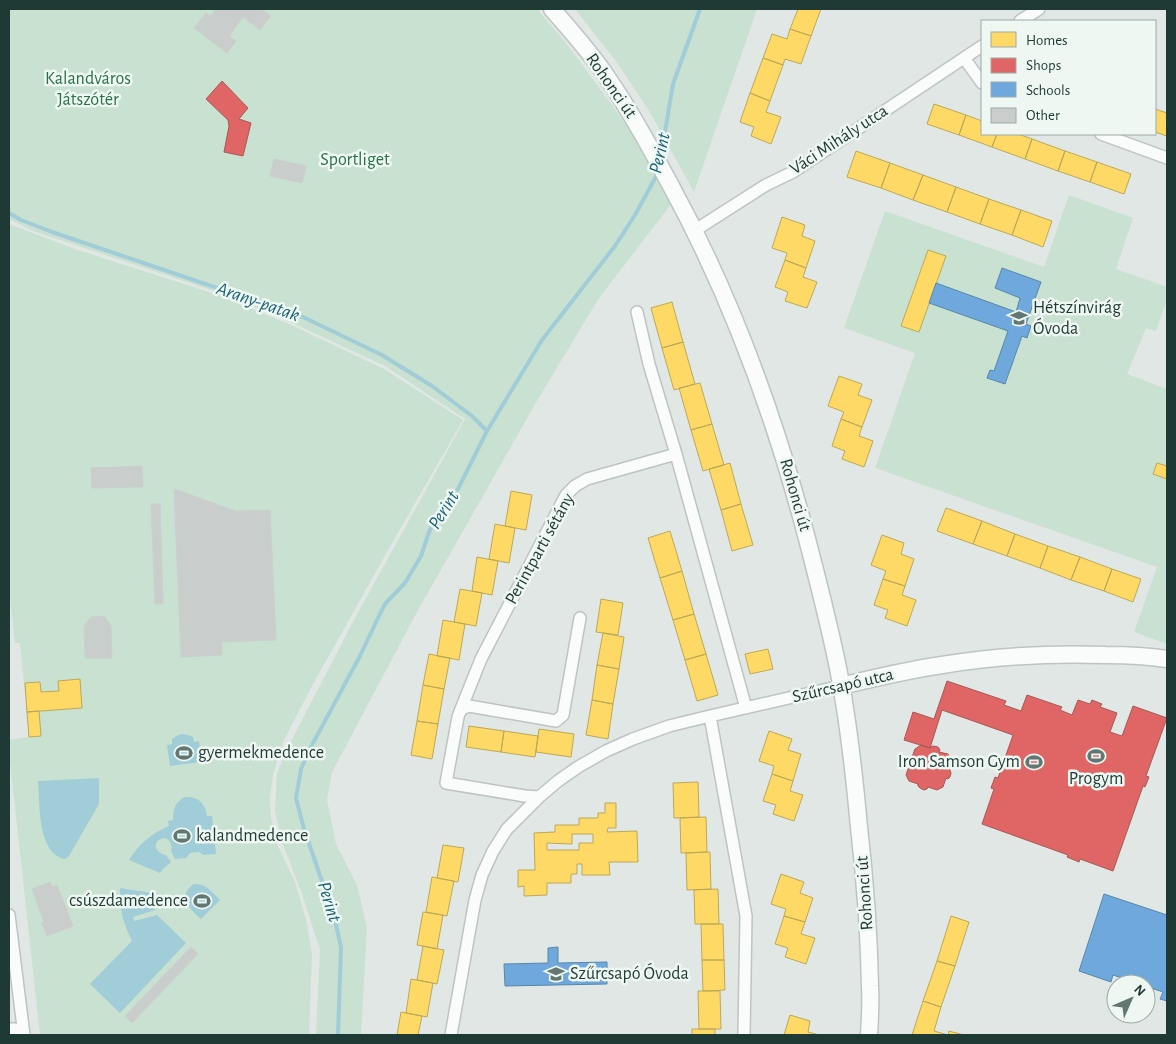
<svg xmlns="http://www.w3.org/2000/svg" width="1176" height="1044" viewBox="0 0 1176 1044" font-family="'Alegreya Sans',sans-serif">
	<rect width="100%" height="100%" fill="#e1e7e4"/>
	<path fill="#c9e1d1" d="M9,9H537L566,43L626,124L672,203L599,298L538,399L417,612L332,772L327,800L336,844L357,885L367,928L361,1035H316L320,950L302,894L282,842L275,811L277,773L288,747L355,618L465,419L385,366L273,314L223,294L33,231L9,219Z
		M575,9H757L694,192L650,112L618,64Z
		M1069,195L1133,218L1116,269L1167,287V299L1156,331L1146,328L1127,374L1167,389V644L1134,632L1157,567L875,468L915,353L844,328L885,211L1044,267Z
		M9,224L75,249L218,295L289,324L384,369L463,420L388,550L312,686L283,742L273,775L270,797L271,818L277,844L295,882L306,919L312,954L309,1035H40L9,753V740L29,737L20,643H15L9,587Z"/>
	<path fill="#a0cdd7" d="M182,734L188,735L193,737L194,742L199,741L202,762L170,766L167,745L172,744V739L176,736Z
		M99,778V804L69,856L65,859C37,854 40,803 38,781Z
		M185,797C199,796 205,804 207,816H212L216,854L203,855L199,852L190,853L186,858L175,859L171,851C173,844 168,834 159,840C151,846 159,854 166,855L171,862L163,869L160,873L129,860C139,844 152,833 169,826L168,821L173,820C173,809 175,802 185,797Z
		M194,884C206,883 212,892 220,900L201,919C190,909 175,897 194,884Z
		M120,888L152,893L155,910L133,917L134,921L157,915L186,943L120,1013L90,984L132,941C123,923 119,908 120,888Z"/>
	<path fill="#ffd966" stroke="#bca957" fill-rule="evenodd" d="M798,9H821L811,36L790,29Z
		M790,29L811,36L801,64L785,59L783,65L763,58L772,34L787,39Z
		M763,58L783,65L770,101L750,93Z
		M750,93L770,101L766,112L781,117L771,144L751,136L754,127L740,122Z
		M934,104L966,115L959,135L927,124Z
		M1155,109L1167,113V136L1155,132Z
		M966,115L982,121V134H997L992,147L959,135Z
		M997,134H1018L1032,139L1025,159L992,147Z
		M1032,139L1065,151L1058,171L1025,159Z
		M856,151L890,163L881,188L847,177Z
		M1065,151L1097,162L1090,182L1058,171Z
		M1097,162L1131,174L1124,194L1090,182Z
		M890,163L923,175L913,200L881,188Z
		M923,175L956,187L947,212L913,200Z
		M956,187L989,199L980,224L947,212Z
		M989,199L1021,210L1012,235L980,224Z
		M1021,210L1052,221L1043,247L1012,235Z
		M782,217L805,225L802,236L815,241L806,268L785,260L787,253L772,248Z
		M928,250L946,256L919,332L901,326Z
		M785,260L806,268L803,277L817,282L807,308L785,301L788,292L775,287Z
		M672,302L683,342L662,348L651,308Z
		M683,342L695,384L674,390L662,348Z
		M839,376L862,384L858,395L872,400L862,427L841,419L844,412L828,406Z
		M700,383L712,424L691,430L679,388Z
		M841,419L862,427L859,436L873,441L864,467L842,459L845,451L832,446Z
		M712,424L724,465L703,471L691,430Z
		M730,463L741,504L721,510L709,469Z
		M1157,463L1167,466V479L1153,474Z
		M511,491L532,495L526,530L505,526Z
		M741,504L753,545L732,551L721,510Z
		M946,508L982,521L973,544L937,531Z
		M982,521L1015,534L1007,556L973,544Z
		M495,524L515,528L509,563L489,559Z
		M670,531L682,571L660,578L648,538Z
		M1015,534L1048,546L1040,568L1007,556Z
		M882,535L904,543L901,554L914,559L905,586L883,579L886,571L871,565Z
		M1048,546L1080,557L1071,580L1040,568Z
		M477,557L498,561L492,595L472,591Z
		M1080,557L1112,569L1104,591L1071,580Z
		M1112,569L1141,579L1133,602L1104,591Z
		M682,571L694,614L673,620L660,578Z
		M883,579L905,586L902,595L916,600L907,626L885,618L888,610L874,605Z
		M460,589L482,593L476,626L454,622Z
		M601,599L623,603L618,635L596,632Z
		M694,614L706,654L685,660L673,620Z
		M443,620L465,624L459,660L437,656Z
		M603,633L624,637L619,669L597,665Z
		M768,649L773,669L750,674L745,654Z
		M429,654L450,658L444,689L423,685Z
		M706,654L718,695L697,701L685,660Z
		M597,665L619,669L613,704L592,700Z
		M80,679L82,708L27,712L25,683L40,682L41,692L59,691L58,681Z
		M423,685L444,689L438,724L417,721Z
		M592,700L613,704L608,739L586,735Z
		M39,711L41,736L29,737L27,712Z
		M417,721L438,724L432,759L411,755Z
		M469,726L504,731L501,752L466,747Z
		M539,729L574,734L571,757L536,752Z
		M504,731L538,736L535,757L501,752Z
		M769,731L792,739L788,750L801,754L793,781L772,774L774,766L759,761Z
		M772,774L793,781L790,791L803,795L794,821L773,814L776,805L763,801Z
		M698,782L699,817L674,818L673,783Z
		M605,803H616V828H608L607,832L637,831L638,862H609L610,875H582V864H577V874H571V883H547V895L524,896V886L518,887V870H535L534,833L555,832V825H579V818H598V813H605ZM572,834H593V843H579V850H547V843L572,844Z
		M706,817L707,852L681,853L680,818Z
		M443,845L464,848L458,882L437,878Z
		M710,852L711,889L687,890L686,853Z
		M781,874L804,882L800,893L813,898L805,922L784,916L786,909L771,904Z
		M432,877L454,881L447,916L426,912Z
		M718,889L719,924H695L694,890Z
		M423,912L443,915L437,949L417,945Z
		M784,916L805,922L801,934L815,938L806,964L785,957L788,948L775,944Z
		M951,916L969,922L955,966L937,961Z
		M701,924H723L724,960H702Z
		M423,946L444,950L437,984L417,980Z
		M702,960H724L725,990L703,991Z
		M937,961L955,966L941,1007L923,1001Z
		M411,979L433,983L427,1017L406,1013Z
		M698,991H720L721,1029H699Z
		M923,1001L941,1007L934,1031L948,1035L949,1031L964,1035H912Z
		M401,1012L422,1016L418,1035H397Z
		M790,1015L810,1021L808,1032L819,1035H784Z
		M692,1029H715V1035H692Z"/>
	<path fill="#e06666" stroke="#a65957" d="M222,81L248,108L239,119L251,123L243,156L224,152L229,126L228,120L206,99Z
		M947,681L1006,701L1004,705L1021,711L1027,695L1062,707L1060,710L1072,715L1078,700L1090,704L1092,700L1102,704L1100,707L1117,713L1110,732L1122,736L1133,706L1167,718L1146,776L1149,777L1145,787L1143,786L1113,871L1080,859L1079,862L1067,857L1068,855L982,824L994,789L991,788L995,777L998,778L1013,735L942,710L930,748L904,740L913,712L934,719Z
		M921,745L930,748V747L933,746L938,747L940,750L939,752L948,754L951,760L949,769L950,770L951,773L950,777L948,779L946,778L943,787L937,790L928,787L927,789L924,790L920,788L918,786V784L909,781L906,775L909,766H907L906,763L907,758L910,757H912L915,749Z"/>
	<path fill="#6fa8dc" stroke="#5787aa" d="M1002,268L1041,282L1026,324L1031,326L1027,338L1022,336L1005,384L987,378L990,370L994,371L1008,331L929,303L936,283L1016,312L1020,298L995,288Z
		M1104,894L1167,915V1001L1160,999L1163,992L1148,987L1146,993V984H1120L1122,978L1113,975L1111,982L1079,971Z
		M558,947V963L607,962V984L505,986L504,964L548,963V948Z"/>
	<g fill="none" stroke-linecap="round" stroke-linejoin="round">
		<path stroke="#a0cdd7" stroke-width="4" d="M661,156L673,84L700,9
			M9,213L21,220L52,232L303,317L382,355L432,386L472,416L487,431
			M338,1035L341,947L334,916L304,829L296,798L301,769L312,745L360,656L378,618L385,604L405,583L421,556L429,532L442,508L458,489L487,431L542,340L615,246L635,215L658,173"/>
	</g>
	<path fill="#c9cecc" stroke="#cad0cd" d="M216,9H261L271,16L260,30L243,17L229,36L236,41L227,53L194,28L206,13L210,16Z
		M274,159L306,166L302,183L270,176Z
		M142,466L143,487L92,488L91,468Z
		M174,489L236,511L270,510L276,640L222,642V655L181,657Z
		M151,504H160L163,604H155Z
		M104,616L111,626L112,658H85L84,626L91,617Z
		M50,882L52,887L57,885L73,926L47,936L42,923L44,922L32,889Z
		M191,947L198,954L132,1023L125,1016Z"/>
	<g fill="none" stroke-linecap="round" stroke-linejoin="round">
		<g stroke="#bec4c1" stroke-width="14">
			<path id="street" d="M1020,21L1039,9
				M964,58L982,83
				M1101,134L1167,158
				M694,231L766,185L793,172L982,46
				M637,312L649,364L676,454L746,708
				M461,709L481,659L566,495L575,486L587,479L676,454
				M710,716L746,916L744,1035
				M539,797L525,796L446,783L458,717L461,709L469,706L556,721L563,715L580,618
				M9,915L24,1035
				M9,1029H15V1035
				M451,1035L475,900L482,875L493,851L507,829L539,797L558,781L578,767L606,751L633,739L669,726L710,716L841,686"/>
		</g>
		<g stroke="#bdc5c2" stroke-width="19">
			<path id="secondary" d="M552,9C571,31 591,53 607,77C631,112 651,149 671,186C731,296 774,414 806,535C817,577 828,620 837,663C848,717 854,772 859,827C865,880 869,932 870,986C871,1002 870,1019 869,1035
				M841,686C874,678 908,670 942,665C996,656 1051,653 1106,655C1127,655 1147,656 1167,659"/>
		</g>
		<use href="#street" stroke="#fafbfb" stroke-width="11"/>
		<use href="#secondary" stroke="#fafbfb" stroke-width="16"/>
	</g>
	<defs>
		<g id="school-bare" transform="scale(1.35)"><path d="M0-5L7-2L0 1L-7-2ZM-4 1L0 2.5L4 1V4Q0 6-4 4Z" fill="#637772" stroke="#eff7f3" stroke-width="2.5" paint-order="stroke"/></g>
		<g id="stadium-bare" transform="scale(1.35)"><path d="M0-5a6.5 5 0 1 0 0 10a6.5 5 0 1 0 0-10ZM-3.5-1.8h7v3.6h-7Z" fill="#637772" stroke="#eff7f3" stroke-width="2.5" paint-order="stroke"/></g>
	</defs>
	<g fill-rule="evenodd">
		<use href="#school-bare" x="1019" y="318"/>
		<use href="#stadium-bare" x="184" y="753"/>
		<use href="#stadium-bare" x="1096" y="756"/>
		<use href="#stadium-bare" x="1034" y="762"/>
		<use href="#stadium-bare" x="182" y="836"/>
		<use href="#stadium-bare" x="202" y="901"/>
		<use href="#school-bare" x="556" y="974"/>
	</g>
	<g text-anchor="middle" dominant-baseline="central" stroke-width="5" stroke-linejoin="round" paint-order="stroke">
		<g font-size="18" fill="#297248" stroke="#eff7f3">
			<text x="88" y="79">Kalandváros<tspan x="88" dy="21">Játszótér</tspan></text>
			<text x="355" y="160">Sportliget</text>
		</g>
		<g font-size="18" fill="#1f3a34" stroke="#eff7f3">
			<text transform="translate(611 86) rotate(55)">Rohonci út</text>
			<text transform="translate(839 140) rotate(-33)">Váci Mihály utca</text>
			<text transform="translate(795 495) rotate(74)">Rohonci út</text>
			<text transform="translate(540 549) rotate(-61)">Perintparti sétány</text>
			<text transform="translate(843 686) rotate(-13)">Szűrcsapó utca</text>
			<text transform="translate(865 893) rotate(-94)">Rohonci út</text>
		</g>
		<g font-size="18" fill="#1f3a34" stroke="#eff7f3" text-anchor="start">
			<text x="1033" y="308">Hétszínvirág<tspan x="1033" dy="21">Óvoda</tspan></text>
			<text x="198" y="753">gyermekmedence</text>
			<text x="1020" y="762" text-anchor="end">Iron Samson Gym</text>
			<text x="1096" y="779" text-anchor="middle">Progym</text>
			<text x="196" y="836">kalandmedence</text>
			<text x="188" y="901" text-anchor="end">csúszdamedence</text>
			<text x="570" y="974">Szűrcsapó Óvoda</text>
		</g>
		<g font-size="19" font-style="italic" fill="#196377" stroke="#eff7f3">
			<text transform="translate(660 153) rotate(-77)">Perint</text>
			<text transform="translate(258 302) rotate(19)">Arany-patak</text>
			<text transform="translate(444 510) rotate(-58)">Perint</text>
			<text transform="translate(329 902) rotate(73)">Perint</text>
		</g>
	</g>
	<rect width="1176" height="1044" fill="none" stroke="#1f3a34" stroke-width="20"/>
	<rect x="981" y="20" width="175" height="115" fill="#eff7f3" stroke="#9caba7"/>
	<rect x="991" y="32" width="25" height="15" fill="#ffd966" stroke="#9caba7"/>
	<text x="1026" y="45" font-size="15" fill="#1f3a34">Homes</text>
	<rect x="991" y="58" width="25" height="15" fill="#e06666" stroke="#9caba7"/>
	<text x="1026" y="70" font-size="15" fill="#1f3a34">Shops</text>
	<rect x="991" y="82" width="25" height="15" fill="#6fa8dc" stroke="#9caba7"/>
	<text x="1026" y="95" font-size="15" fill="#1f3a34">Schools</text>
	<rect x="991" y="108" width="25" height="15" fill="#c9cecc" stroke="#9caba7"/>
	<text x="1026" y="120" font-size="15" fill="#1f3a34">Other</text>
	<g transform="translate(1131 999) rotate(45)"><circle r="24" fill="#eff7f3" stroke="#9caba7"/>
	<path d="M0-4L9 19L0 12L-9 19Z" fill="#637772"/>
	<text y="-8" font-size="14" font-weight="bold" text-anchor="middle" fill="#1f3a34">N</text>
	</g>
</svg>
